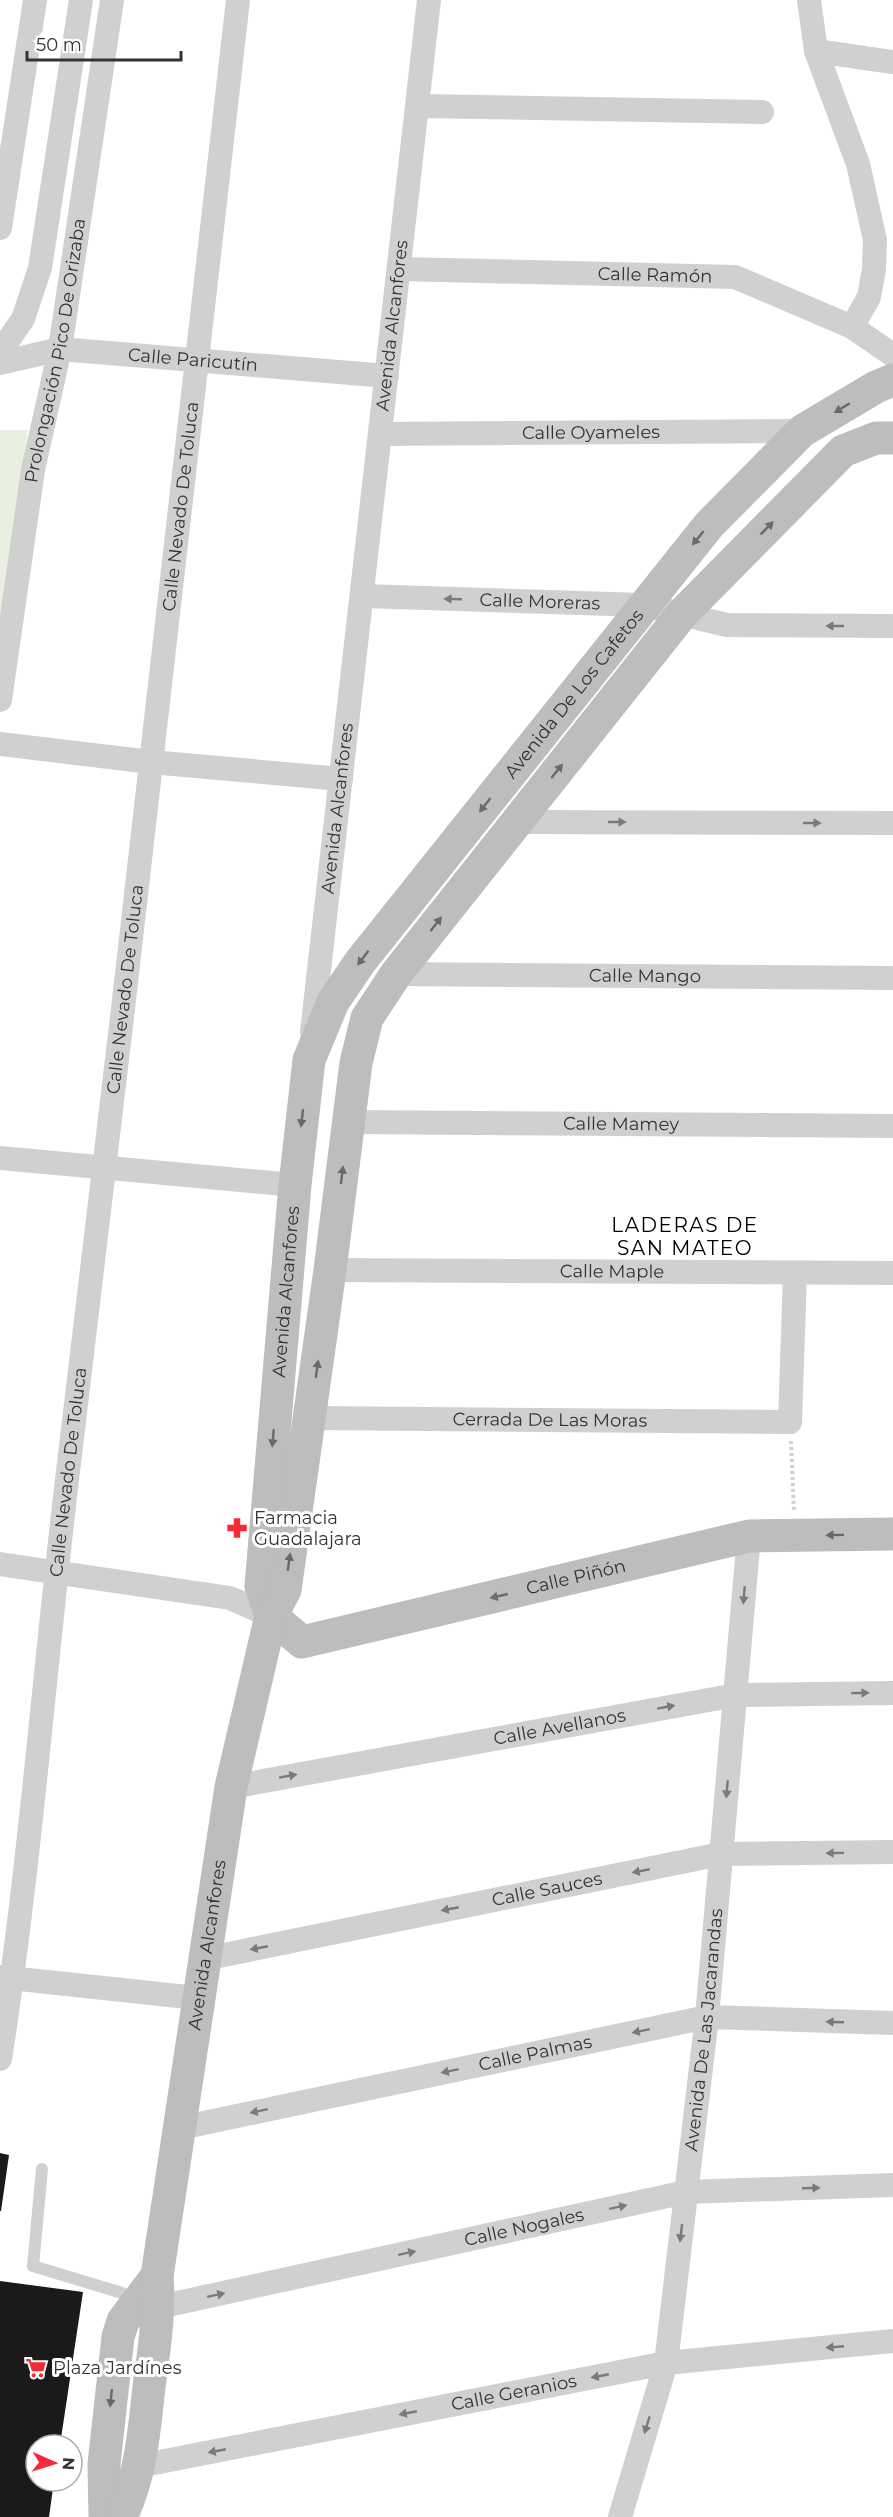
<svg xmlns="http://www.w3.org/2000/svg" width="893" height="2517" viewBox="0 0 893 2517" font-family="Montserrat,sans-serif">
	<rect width="100%" height="100%" fill="#fff"/>
	<path fill="#e9f0e1" d="M0,430H28L0,640Z"/>
	<path fill="#1a1a1a" d="M0,2153L9,2155L1,2211H0Z
		M0,2281L83,2292L60,2445H36V2481H54L49,2517H0Z"/>
	<g fill="none" stroke-linecap="round" stroke-linejoin="round">
		<path stroke="#d0d0d0" stroke-width="4" stroke-dasharray="3 3" stroke-linecap="butt" d="M791,1441L794,1512"/>
		<path stroke="#d0d0d0" stroke-width="12" d="M42,2169L33,2266L122,2293L136,2302"/>
		<g stroke="#d0d0d0" stroke-width="24">
			<path d="M809,0L816,51L858,164L875,240L874,269L869,297L852,327"/>
			<path d="M816,51L893,62"/>
			<path d="M418,106L762,112"/>
			<path d="M0,228L35,0"/>
			<path id="s1" d="M400,269L735,277L852,327L893,355"/>
			<path d="M0,352L23,319L40,268L81,0"/>
			<path id="s2" d="M0,363L60,349L387,376"/>
			<path id="s3" d="M381,434L802,431"/>
			<path id="s4" d="M363,596L643,605L727,625L893,626"/>
			<path id="s5" d="M0,700L33,470L60,349L112,0"/>
			<path d="M0,744L151,762L341,779"/>
			<path d="M516,822L893,823"/>
			<path id="s6" d="M396,974L893,978"/>
			<path id="s7" d="M312,1032L429,0"/>
			<path id="s8" d="M348,1122L893,1126"/>
			<path d="M0,1158L295,1185"/>
			<path id="s9" d="M330,1270L893,1273"/>
			<path id="s10" d="M310,1418L790,1422L795,1273"/>
			<path d="M0,1564L230,1598L271,1616"/>
			<path id="s11" d="M231,1787L736,1695L893,1693"/>
			<path id="s12" d="M204,1959L721,1854L893,1852"/>
			<path d="M0,1977L197,1998"/>
			<path id="s13" d="M0,2059C30,1867 44,1673 67,1480C127,987 182,493 238,0"/>
			<path id="s14" d="M180,2128L707,2017L893,2023"/>
			<path id="s15" d="M143,2304L159,2307L686,2192L893,2185"/>
			<path id="s16" d="M139,2466L666,2363L893,2341"/>
			<path id="s17" d="M620,2517L666,2363L707,2017L749,1536"/>
		</g>
		<g stroke="#bdbdbd" stroke-width="33">
			<path id="s18" d="M271,1616L261,1586L295,1185L309,1060L333,1002L360,962L709,525L802,431L876,387L893,380"/>
			<path id="s19" d="M271,1616L302,1642L749,1536L893,1534"/>
			<path d="M105,2517L104,2464L118,2337L123,2321L157,2276"/>
			<path id="s20" d="M121,2517C141,2476 144,2432 149,2387C154,2349 160,2314 157,2276L231,1787L271,1616L285,1590L330,1270L356,1063L367,1018L396,974L682,614L843,451L876,438H893"/>
		</g>
	</g>
	<defs><path id="oneway-solid" d="M-6-.8H1V-3.2L6.5 0L1 3.2V.8H-6Z" transform="scale(1.5)"/></defs>
	<g fill="#6a6a6a">
		<use href="#oneway-solid" transform="translate(842 408) rotate(149)"/>
		<use href="#oneway-solid" transform="translate(767 528) rotate(-45)"/>
		<use href="#oneway-solid" transform="translate(698 538) rotate(129)"/>
		<use href="#oneway-solid" transform="translate(557 771) rotate(-51)"/>
		<use href="#oneway-solid" transform="translate(485 805) rotate(128)"/>
		<use href="#oneway-solid" transform="translate(436 924) rotate(-52)"/>
		<use href="#oneway-solid" transform="translate(363 958) rotate(127)"/>
		<use href="#oneway-solid" transform="translate(302 1118) rotate(97)"/>
		<use href="#oneway-solid" transform="translate(342 1175) rotate(-83)"/>
		<use href="#oneway-solid" transform="translate(317 1369) rotate(-82)"/>
		<use href="#oneway-solid" transform="translate(273 1438) rotate(95)"/>
		<use href="#oneway-solid" transform="translate(835 1535) rotate(179)"/>
		<use href="#oneway-solid" transform="translate(289 1562) rotate(-82)"/>
		<use href="#oneway-solid" transform="translate(499 1596) rotate(167)"/>
		<use href="#oneway-solid" transform="translate(111 2398) rotate(96)"/>
	</g>
	<g fill="#7a7a7a">
		<use href="#oneway-solid" transform="translate(453 599) rotate(-178)"/>
		<use href="#oneway-solid" transform="translate(835 626) rotate(-180)"/>
		<use href="#oneway-solid" transform="translate(617 822)"/>
		<use href="#oneway-solid" transform="translate(812 823)"/>
		<use href="#oneway-solid" transform="translate(744 1595) rotate(95)"/>
		<use href="#oneway-solid" transform="translate(860 1693) rotate(-1)"/>
		<use href="#oneway-solid" transform="translate(666 1707) rotate(-10)"/>
		<use href="#oneway-solid" transform="translate(288 1776) rotate(-10)"/>
		<use href="#oneway-solid" transform="translate(727 1789) rotate(95)"/>
		<use href="#oneway-solid" transform="translate(835 1853) rotate(179)"/>
		<use href="#oneway-solid" transform="translate(641 1871) rotate(169)"/>
		<use href="#oneway-solid" transform="translate(450 1909) rotate(169)"/>
		<use href="#oneway-solid" transform="translate(259 1948) rotate(169)"/>
		<use href="#oneway-solid" transform="translate(835 2022) rotate(-178)"/>
		<use href="#oneway-solid" transform="translate(641 2031) rotate(168)"/>
		<use href="#oneway-solid" transform="translate(450 2071) rotate(168)"/>
		<use href="#oneway-solid" transform="translate(259 2111) rotate(168)"/>
		<use href="#oneway-solid" transform="translate(811 2188) rotate(-2)"/>
		<use href="#oneway-solid" transform="translate(618 2207) rotate(-12)"/>
		<use href="#oneway-solid" transform="translate(681 2233) rotate(97)"/>
		<use href="#oneway-solid" transform="translate(407 2253) rotate(-12)"/>
		<use href="#oneway-solid" transform="translate(216 2295) rotate(-12)"/>
		<use href="#oneway-solid" transform="translate(835 2347) rotate(175)"/>
		<use href="#oneway-solid" transform="translate(600 2376) rotate(169)"/>
		<use href="#oneway-solid" transform="translate(408 2413) rotate(169)"/>
		<use href="#oneway-solid" transform="translate(647 2425) rotate(107)"/>
		<use href="#oneway-solid" transform="translate(217 2451) rotate(169)"/>
	</g>
	<defs>
		<g id="pharmacy-bare" transform="scale(1.62)"><path d="M-2-6h4v4h4v4h-4v4h-4v-4h-4v-4h4Z" fill="#f42a37" stroke="#fff" stroke-width="2.5" paint-order="stroke"/></g>
		<g id="supermarket-bare" transform="scale(1.62)"><path d="M-6-5.5h2.5l.6 2H6L4.5 2H-2.5L-4.4-4H-6ZM-1.5 3.2a1.3 1.3 0 1 0 .1 0ZM3 3.2a1.3 1.3 0 1 0 .1 0Z" fill="#f42a37" stroke="#fff" stroke-width="2.5" paint-order="stroke"/></g>
	</defs>
	<g fill-rule="evenodd">
		<use href="#pharmacy-bare" x="237" y="1528"/>
		<use href="#supermarket-bare" x="36" y="2368"/>
	</g>
	<g text-anchor="middle" dominant-baseline="central" stroke-width="6" stroke-linejoin="round" paint-order="stroke">
		<g font-size="18" fill="#333" stroke="#fff">
			<text stroke="none"><textPath href="#s1" startOffset="255">Calle Ramón</textPath></text>
			<text stroke="none"><textPath href="#s7" startOffset="711">Avenida Alcanfores</textPath></text>
			<text stroke="none"><textPath href="#s5" startOffset="354">Prolongación Pico De Orizaba</textPath></text>
			<text stroke="none"><textPath href="#s2" startOffset="195">Calle Paricutín</textPath></text>
			<text stroke="none"><textPath href="#s3" startOffset="210">Calle Oyameles</textPath></text>
			<text stroke="none"><textPath href="#s13" startOffset="1563">Calle Nevado De Toluca</textPath></text>
			<text stroke="none"><textPath href="#s4" startOffset="177">Calle Moreras</textPath></text>
			<text stroke="none"><textPath href="#s18" startOffset="1014">Avenida De Los Cafetos</textPath></text>
			<text stroke="none"><textPath href="#s7" startOffset="225">Avenida Alcanfores</textPath></text>
			<text stroke="none"><textPath href="#s6" startOffset="249">Calle Mango</textPath></text>
			<text stroke="none"><textPath href="#s13" startOffset="1077">Calle Nevado De Toluca</textPath></text>
			<text stroke="none"><textPath href="#s8" startOffset="273">Calle Mamey</textPath></text>
			<text stroke="none"><textPath href="#s9" startOffset="282">Calle Maple</textPath></text>
			<text stroke="none"><textPath href="#s18" startOffset="327">Avenida Alcanfores</textPath></text>
			<text stroke="none"><textPath href="#s10" startOffset="240">Cerrada De Las Moras</textPath></text>
			<text stroke="none"><textPath href="#s13" startOffset="591">Calle Nevado De Toluca</textPath></text>
			<text stroke="none"><textPath href="#s19" startOffset="322">Calle Piñón</textPath></text>
			<text stroke="none"><textPath href="#s11" startOffset="334">Calle Avellanos</textPath></text>
			<text stroke="none"><textPath href="#s12" startOffset="350">Calle Sauces</textPath></text>
			<text stroke="none"><textPath href="#s20" startOffset="580">Avenida Alcanfores</textPath></text>
			<text stroke="none"><textPath href="#s17" startOffset="496">Avenida De Las Jacarandas</textPath></text>
			<text stroke="none"><textPath href="#s14" startOffset="363">Calle Palmas</textPath></text>
			<text stroke="none"><textPath href="#s15" startOffset="390">Calle Nogales</textPath></text>
			<text stroke="none"><textPath href="#s16" startOffset="382">Calle Geranios</textPath></text>
		</g>
		<g font-size="18" fill="#333" stroke="#fff" text-anchor="start">
			<text x="254" y="1518">Farmacia<tspan x="254" dy="21">Guadalajara</tspan></text>
			<text x="53" y="2368">Plaza Jardínes</text>
		</g>
		<g font-size="20" letter-spacing="1.5" fill="#000" stroke="#fff">
			<text x="685" y="1225">LADERAS DE<tspan x="685" dy="23">SAN MATEO</tspan></text>
		</g>
	</g>
	<g transform="translate(54 2463) rotate(93)"><circle r="28" fill="#ffffff" stroke="#adadad" stroke-width="1.5"/>
	<path d="M0-4.5L10 22L0 15L-10 22Z" fill="#f42a37"/>
	<text y="-9" font-size="16" font-weight="bold" text-anchor="middle" fill="#333333">N</text>
	</g>
	<path d="M27 51v9h154v-9" fill="none" stroke="#333333" stroke-width="3"/>
	<text x="36" y="51" font-size="18" fill="#333333" stroke="#ffffff" stroke-width="4.5" paint-order="stroke">50 m</text>
</svg>
